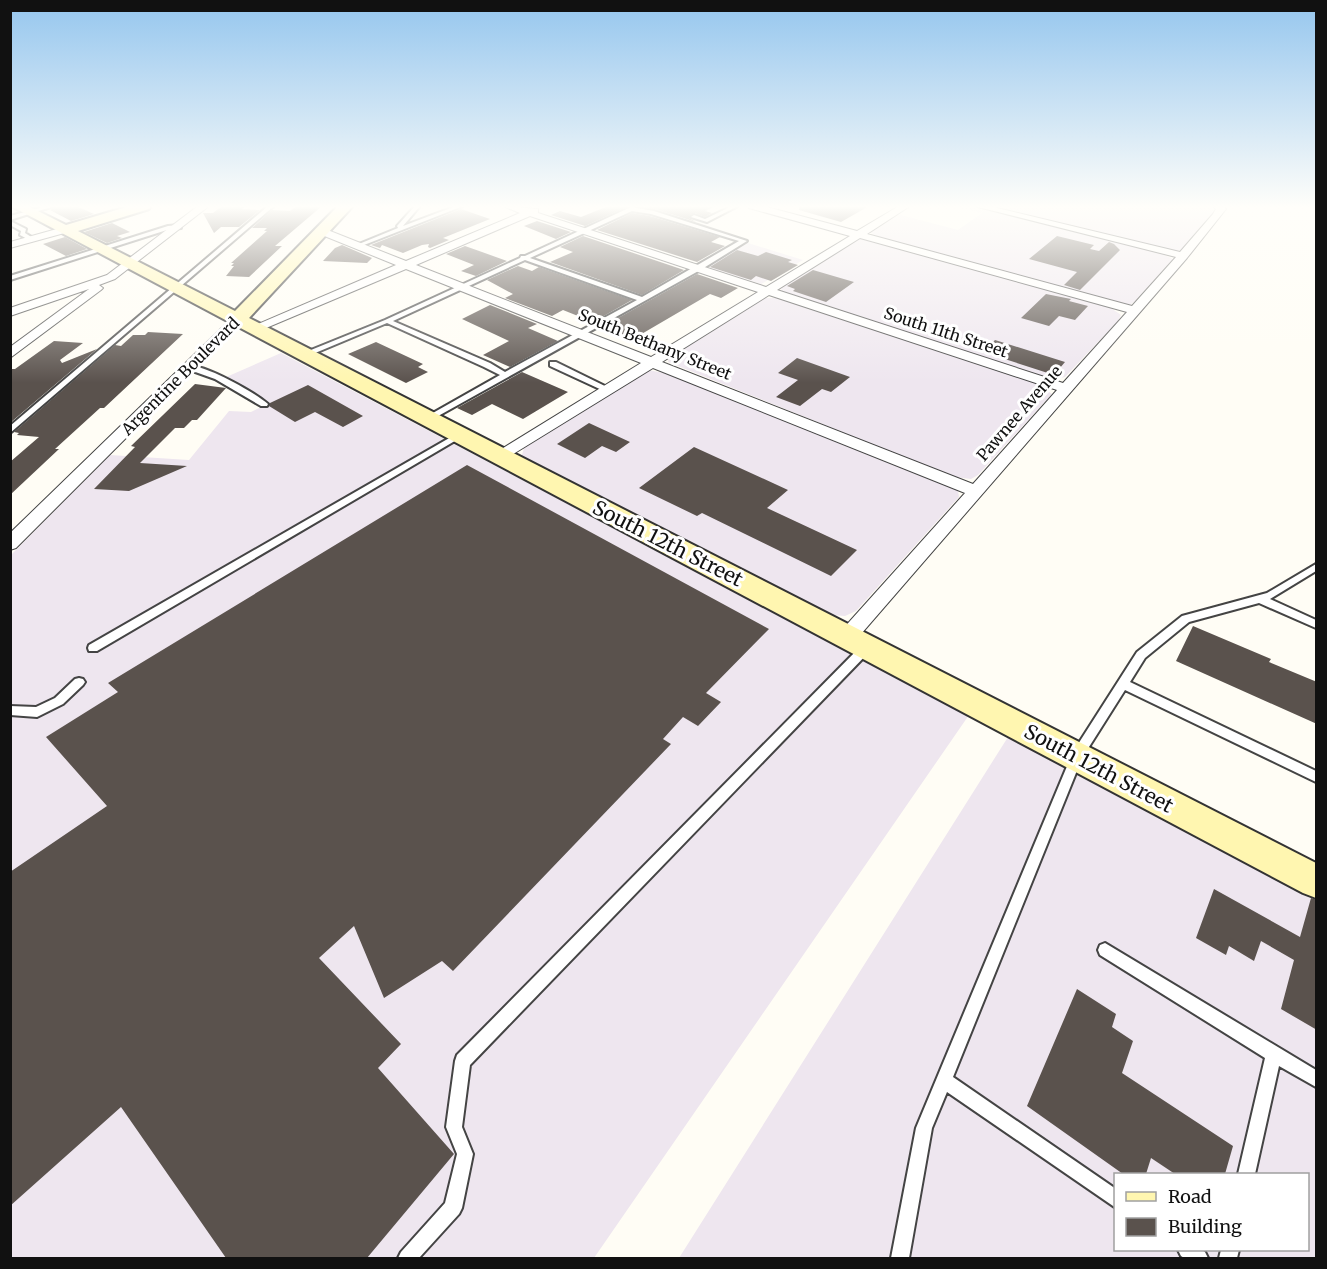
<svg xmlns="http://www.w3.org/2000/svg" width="1327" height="1269" viewBox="0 0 1327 1269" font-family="Merriweather,serif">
	<rect width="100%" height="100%" fill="#fffdf5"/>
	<path fill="#eee6ef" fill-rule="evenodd" d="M953,206H969L1057,227L1160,253L1173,259L1135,301L1130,305H1121L880,238L870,232L897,214L958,230L982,213Z
		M985,206H1209L1215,212L1181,250L1176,251Z
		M861,239L1108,306L1121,315L1118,321L1065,377L1056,379L1048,378L782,291L781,288L787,283L856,240Z
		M748,243L803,260L761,284L710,268L712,263Z
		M765,298H778L1036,382L1052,394L978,475L971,479L955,477L934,469L668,362L669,358Z
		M281,353L969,715L594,1258H11V555L110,455L189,460L229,411L251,412L267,404L224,378Z
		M648,370L664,373L951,486L958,491L959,497L856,611L845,616L831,615L521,458L524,448Z
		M1008,737L1316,901V1258H679ZM1116,1174H1308V1250H1116Z"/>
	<path fill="#5a524d" d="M56,206H76L94,214L71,221L50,210Z
		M222,206L245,207L242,209L260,210L239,227H221L214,233L203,213H213Z
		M296,206H322L275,246H282L249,277L226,276L234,266H231L234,263H231L267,231H264L267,228H252L272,210L290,211Z
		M608,206H629L585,226L551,215L560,211L581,217Z
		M636,206H717L705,211L712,213L705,217L695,213L690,215L689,218L696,222L655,209Z
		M799,206H869L841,222L799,210Z
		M461,209L490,219L443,238L449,240L430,248L428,247L429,244L422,245L403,253L382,245L380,248L371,245Z
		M632,213L650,216L720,237L711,242L725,246L697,262L597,230Z
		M537,221L571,232L556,239L524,226Z
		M112,223L130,232L117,236L122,238L107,243L84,232Z
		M583,236L684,270L642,295L550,262L573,252L560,247Z
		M1057,236L1094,245L1090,249L1099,251L1109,242L1114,244L1120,250L1080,290L1064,285L1077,272L1029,259Z
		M65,237L87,249L66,256L43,244Z
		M342,245L372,258L367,263L323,261L335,248Z
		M465,246L482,252L507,261L476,276L461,271L474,265L446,254Z
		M737,250L758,256L766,252L792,260L788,262L798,265L771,281L756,276L751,280L710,267Z
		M518,266L532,271L539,267L632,300L593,322L563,310L552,316L505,298L513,294L487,280Z
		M813,270L854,282L826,302L793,291L795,289L787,286Z
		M697,274L738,288L721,298L710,294L633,339L602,327Z
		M1046,294L1071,299L1069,301L1088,306L1075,320L1059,316L1049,326L1021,318Z
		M490,305L537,324L528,328L558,341L510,367L483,355L509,341L462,319Z
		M148,332L183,334L104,408H100L55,449H59L10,495V462L39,437L17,435L19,433L14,432L115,345L121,346L133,335H145Z
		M995,340L1065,362L1054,375L983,352Z
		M54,341L83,343L60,360L62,363L97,349L10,423V369H15Z
		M376,342L423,364L418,367L428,372L406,383L348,354Z
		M797,358L850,377L831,392L822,389L800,406L776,397L798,380L778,373Z
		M522,372L568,392L523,419L492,404L472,415L457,408Z
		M195,384L226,388L197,420H192L184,428H175L140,463L187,466L129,491L94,489L135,447L131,446Z
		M308,385L363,416L343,427L315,412L295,422L269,406L270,403Z
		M589,423L630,442L616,452L602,446L585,458L557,444Z
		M694,447L788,490L767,508L857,550L831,576L702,513L697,516L639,488Z
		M467,465L769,629L706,693L721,702L698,726L683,717L663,739L671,744L453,971L442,961L384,998L354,926L319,958L401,1044L378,1068L454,1154L367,1258H226L121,1107L10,1206V872L107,806L46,737L118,692L108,683Z
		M1193,626L1271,659L1269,662L1317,682V724L1176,661Z
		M1214,889L1300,937L1311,898L1317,900V1030L1281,1009L1294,960L1261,941L1254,961L1229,946L1226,955L1196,938Z
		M1077,989L1116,1014L1112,1027L1133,1041L1122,1073L1233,1146L1225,1174H1175L1151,1158L1146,1174H1123L1027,1106Z"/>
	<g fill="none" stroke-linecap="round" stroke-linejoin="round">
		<g stroke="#444" stroke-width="4">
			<path id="lane" d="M47,206H54L10,220V216Z
				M268,206H274L10,433V426Z
				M415,206H420L403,226L456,206H463L359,247L354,246L398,228L397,226Z
				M732,206H738L707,222L691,217L694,215L705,219Z
				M631,207L654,211L747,241L702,269L431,420H428L424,418L500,375L484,367L387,323L308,356L301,354L385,320L520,258L521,256H525ZM632,211L651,214L739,241L642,297L530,258ZM525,260L637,300L505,372L490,363L393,321Z
				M10,221L26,229L25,233L33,238V240H29L20,235L21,231L10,225Z
				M179,225L181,226V228L170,229L10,280V276L168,226Z
				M550,362H556L611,389L604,391L550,366Z
				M187,365C206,365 254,392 268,404L267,406H261L215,379L187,369Z
				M458,433H461L465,435L97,651H89L88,648L89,645Z
				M1316,564V571L1270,599L1316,620V628L1259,603L1189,622L1145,658L1130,682L1316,771V782L1125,690L1082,758L953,1077L1116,1189V1208L947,1092L932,1128L909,1258H891L916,1128L1073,752L1137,652L1182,616L1267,593Z
				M867,643L871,644L872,647L871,650L470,1065L462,1127L473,1154L462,1208L459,1214L419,1258H398L401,1252L445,1203L457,1154L446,1127L455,1061L457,1055L863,644Z
				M79,678L83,679L85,682L83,685L63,704L37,717L10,715V706L36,707L55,698L75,679Z
				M1105,943L1316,1070V1087L1279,1066L1255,1174H1238L1265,1058L1100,955L1098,950L1100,945Z
				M1178,1250H1202L1205,1252L1208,1258H1184L1181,1256Z
				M1221,1250H1239L1237,1258H1219Z"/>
		</g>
		<g stroke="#444" stroke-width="2">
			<path id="street" d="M198,206H209L115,279L99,285L103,288L101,290L10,358V347L89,289L10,316V308L107,275Z
				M503,206L538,209V213L766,287L850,236L749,208L748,206H763L857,231L899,206H910L867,234L1132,306L1176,257L974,206H989L1180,252L1213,214L1216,209L1213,206H1223L1226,209L1187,258L855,641L848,643L841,641L838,636L841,631L965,493L653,368L505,459H495L492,456L495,453L641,363L406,269L259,331L255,332L249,328L396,265L317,233V229H325L406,261L520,213ZM530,216L758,292L651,357L416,265ZM860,238L1127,312L1063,383L777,290ZM769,295L1057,390L973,484L662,362Z
				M64,227L68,228V232L10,248V242Z
				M238,315L242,316L244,319L242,322L16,548L10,550V533L234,316Z"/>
		</g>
		<g stroke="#333" stroke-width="4">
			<path id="secondary" d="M11,206H28L66,225L130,206H151L149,209L78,231L235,311L338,206H353L249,318L1316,863V898L1303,893Z"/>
		</g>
		<use href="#lane" fill="#fff" fill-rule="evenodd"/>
		<use href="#street" fill="#fff" fill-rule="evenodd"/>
		<use href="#secondary" fill="#fff6b0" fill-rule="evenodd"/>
	</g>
	<linearGradient id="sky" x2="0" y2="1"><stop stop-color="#95c6ee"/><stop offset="0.54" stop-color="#fffefa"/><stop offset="1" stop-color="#fffefa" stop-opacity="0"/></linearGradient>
	<rect width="1327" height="383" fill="url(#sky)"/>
	<g text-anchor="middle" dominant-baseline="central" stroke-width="6" stroke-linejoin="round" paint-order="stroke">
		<g font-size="16" fill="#111" stroke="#fff">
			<text transform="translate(946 332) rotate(18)">South 11th Street</text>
			<text transform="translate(655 344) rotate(22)">South Bethany Street</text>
			<text transform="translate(180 376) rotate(-45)">Argentine Boulevard</text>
			<text transform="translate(1019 413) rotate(-49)">Pawnee Avenue</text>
		</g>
		<g font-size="20" fill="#111" stroke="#fff">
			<text transform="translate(668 543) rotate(27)">South 12th Street</text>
			<text transform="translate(1099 768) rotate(28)">South 12th Street</text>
		</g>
	</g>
	<rect width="1327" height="1269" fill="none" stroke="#111111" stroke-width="24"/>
	<rect x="1114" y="1173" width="195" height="78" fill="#ffffff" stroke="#a0a0a0" stroke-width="1.5"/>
	<rect x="1126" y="1192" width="30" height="9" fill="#fff6b0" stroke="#a0a0a0" stroke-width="1.5"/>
	<text x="1168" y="1203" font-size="18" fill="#111111">Road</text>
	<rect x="1126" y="1218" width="30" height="18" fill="#5a524d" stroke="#a0a0a0" stroke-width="1.5"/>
	<text x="1168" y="1233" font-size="18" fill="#111111">Building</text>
</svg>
